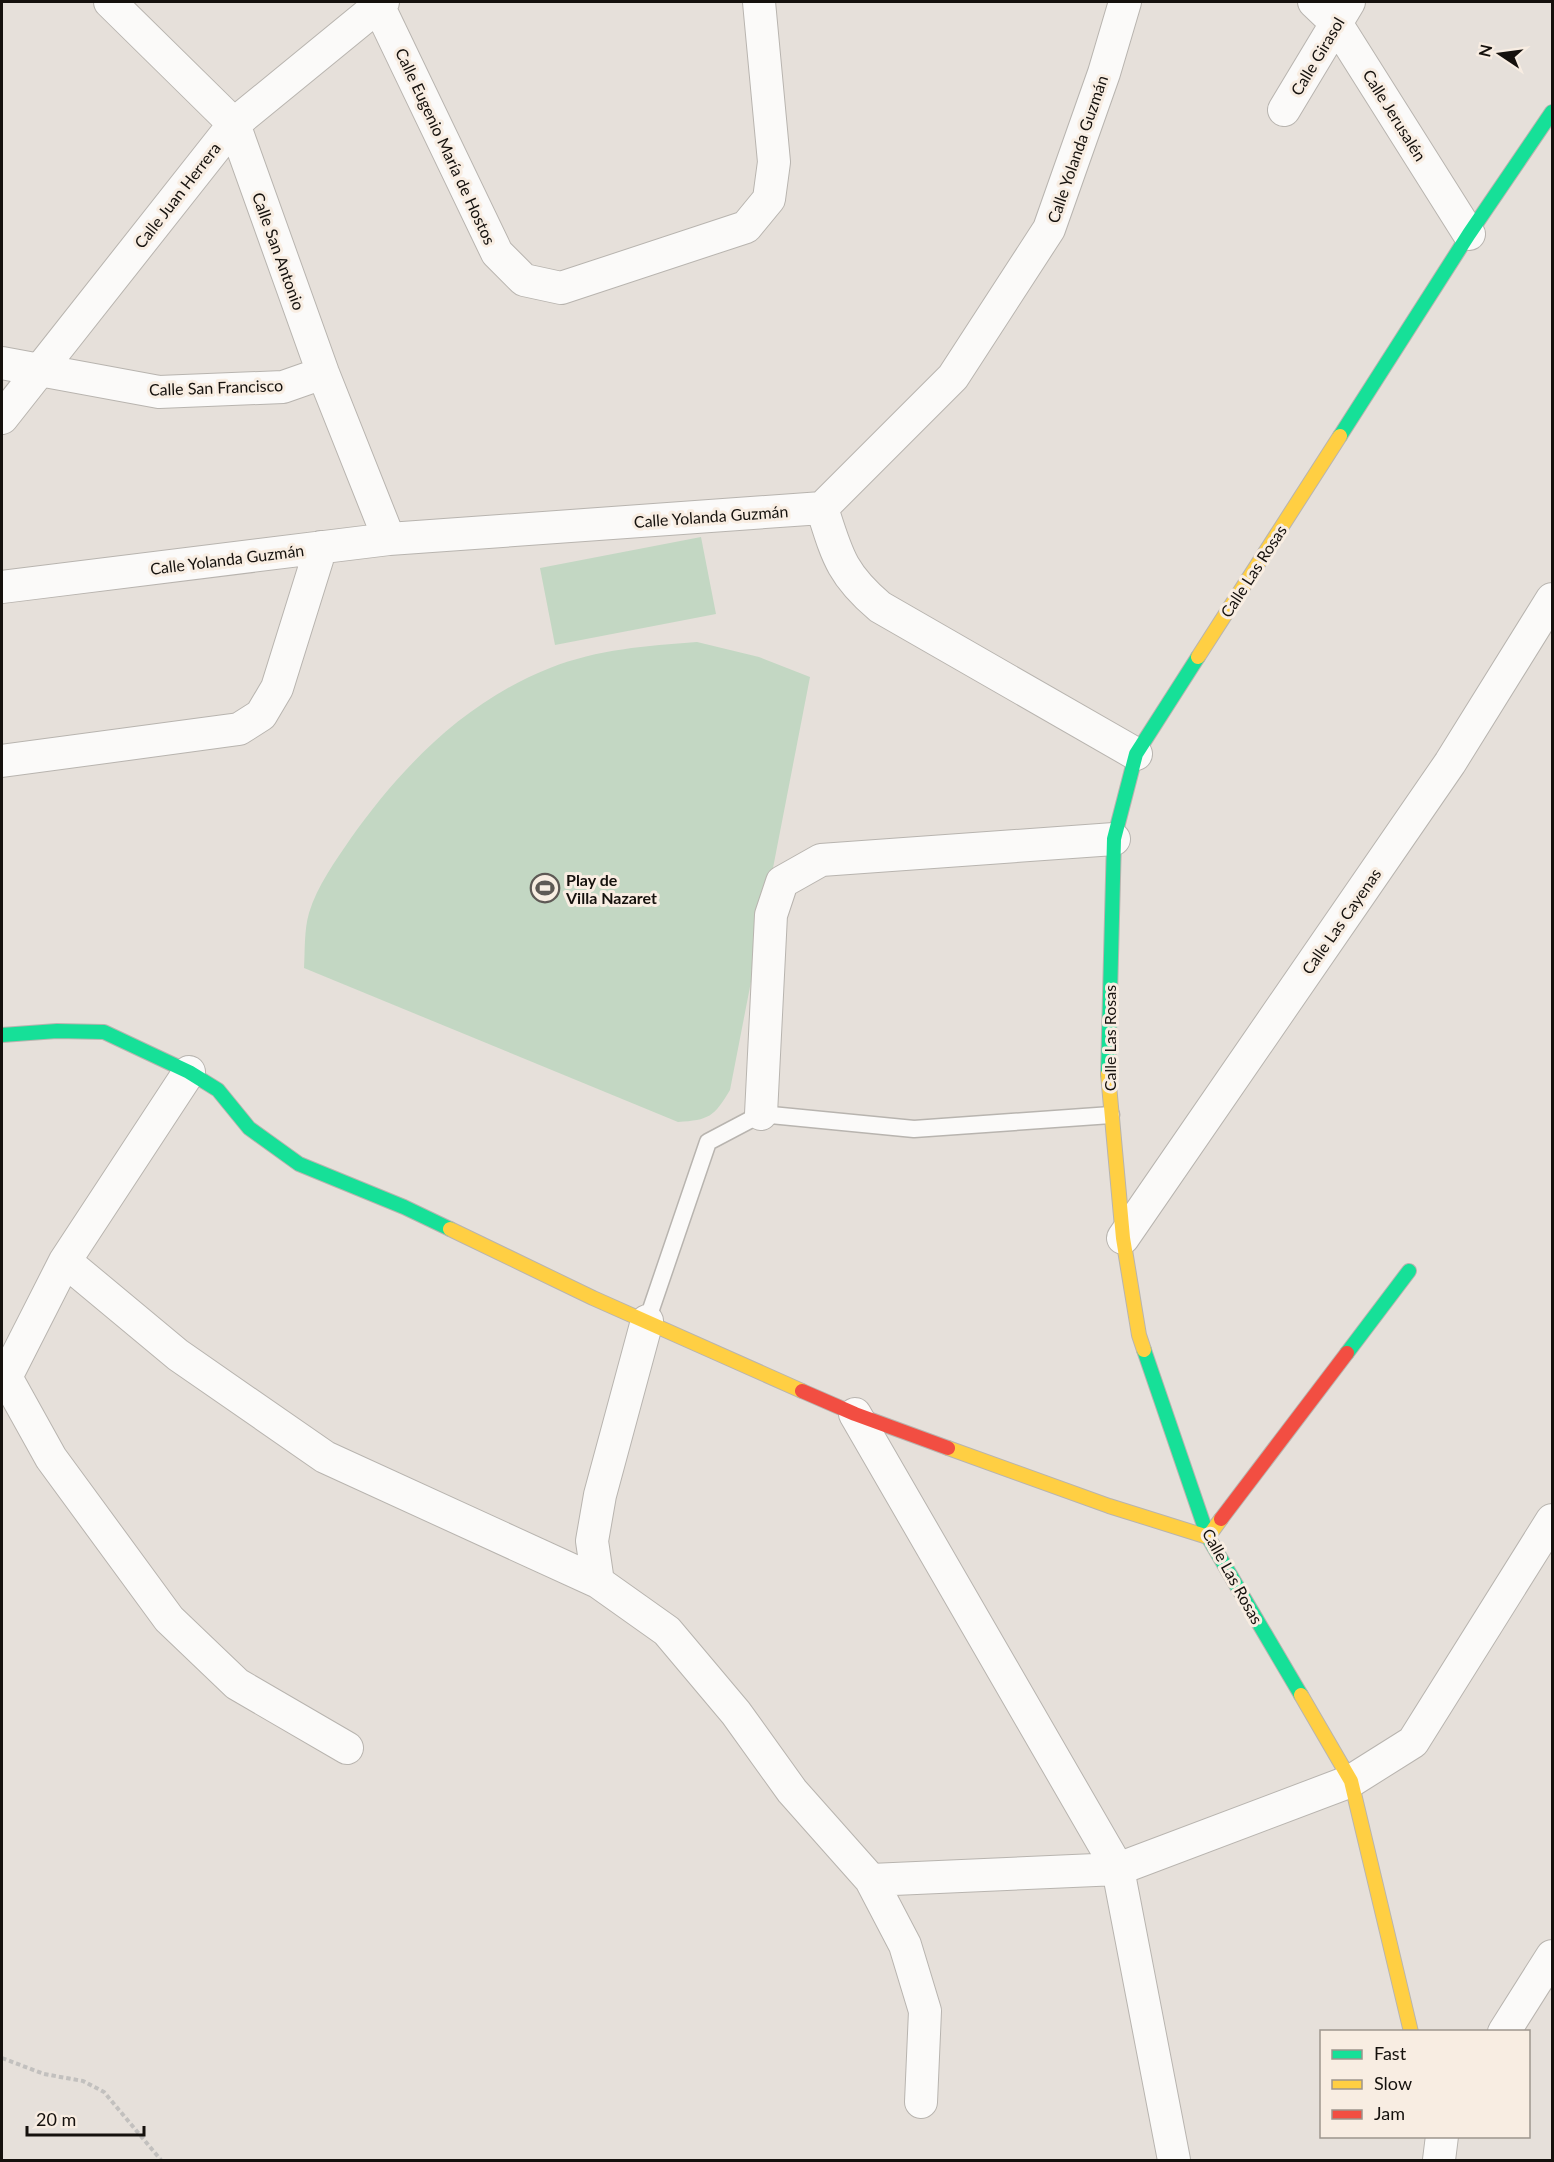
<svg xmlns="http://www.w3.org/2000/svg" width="1554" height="2162" viewBox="0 0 1554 2162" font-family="Lato,sans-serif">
	<rect width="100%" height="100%" fill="#e6e0da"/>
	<path fill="#c3d7c3" d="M701,537L716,614L555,645L540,568Z
		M697,642L759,657L810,677L730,1090C714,1117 709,1120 678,1122L304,968C305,950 304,930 309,913C317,886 336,860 351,838C402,766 466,701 550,668C598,649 646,646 697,642Z"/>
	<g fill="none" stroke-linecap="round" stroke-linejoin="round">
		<g stroke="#b8b4af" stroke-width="19">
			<path id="lane" d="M647,1321L708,1142L761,1114L914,1129L1111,1115"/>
		</g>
		<g stroke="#b8b4af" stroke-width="34">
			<path id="street" d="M110,2L234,124L323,373L389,539
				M1314,2L1336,23L1469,234
				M378,5L497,253L524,280L561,288L746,227L769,199L774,162L759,2
				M1284,110L1349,2
				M2,363L159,392L283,387L323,373
				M2,418L234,124L383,2
				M822,508C837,555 841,574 880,607L1136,754
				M2,587L389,539L822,508L953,377L1049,229L1104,73L1125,2
				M2,761L239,729L261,715L277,688L321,547
				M761,1114L771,915L782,882L821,860L1114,839
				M1123,1238L1450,763L1552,599
				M65,1261L178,1355L325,1457L598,1582
				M647,1321L600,1495L592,1541L598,1582L667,1631L736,1713L792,1791L871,1880L905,1945L925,2011L921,2102
				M6,1377L51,1458L169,1619L237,1684L347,1748
				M2,1385L65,1261L189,1072
				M855,1414L1118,1869L1174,2160
				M871,1880L1118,1869L1351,1781L1413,1742L1552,1520
				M1504,2032L1552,1956
				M1439,2160L1442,2136"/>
		</g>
		<g stroke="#b8b4af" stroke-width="16">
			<path id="fast" d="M1340,436L1469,234L1552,112
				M2,1035L57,1031L104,1032L189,1072L218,1090L249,1128L299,1164L404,1207L450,1229
				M1108,1074L1114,839L1136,754L1198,657
				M1144,1350L1208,1537L1301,1695
				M1347,1353L1409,1271"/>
		</g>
		<g stroke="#b8b4af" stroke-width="16">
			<path id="slow" d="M1198,657L1340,436
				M1108,1074L1123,1238L1139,1335L1144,1350
				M450,1229L593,1298L802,1391
				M948,1448L1109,1506L1208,1537L1221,1519
				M1301,1695L1351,1781L1411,2032"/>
		</g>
		<g stroke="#b8b4af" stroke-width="16">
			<path id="jam" d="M802,1391L855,1414L948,1448
				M1221,1519L1347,1353"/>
		</g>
		<path stroke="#c2c0be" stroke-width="4" stroke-dasharray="4.5 3" stroke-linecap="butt" d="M2,2058L44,2074L83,2081L104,2092L161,2160"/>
		<use href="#lane" stroke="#fbfaf9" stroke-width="16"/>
		<use href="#street" stroke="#fbfaf9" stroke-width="32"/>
		<use href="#fast" stroke="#16e098" stroke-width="14"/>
		<use href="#slow" stroke="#ffcf43" stroke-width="14"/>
		<use href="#jam" stroke="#f24e42" stroke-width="14"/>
	</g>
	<defs>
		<g id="stadium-ring" transform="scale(1.5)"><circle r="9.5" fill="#f8ede2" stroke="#5e5955" stroke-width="1.5"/><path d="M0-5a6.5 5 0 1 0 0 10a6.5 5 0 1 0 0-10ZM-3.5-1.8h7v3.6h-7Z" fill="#5e5955"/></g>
	</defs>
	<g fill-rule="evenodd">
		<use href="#stadium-ring" x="545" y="888"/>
	</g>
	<g text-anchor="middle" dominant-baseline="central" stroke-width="6" stroke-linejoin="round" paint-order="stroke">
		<g font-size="16" fill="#15110d" stroke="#f8ede2">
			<text transform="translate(1317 56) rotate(-59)">Calle Girasol</text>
			<text transform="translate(1395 115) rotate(58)">Calle Jerusalén</text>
			<text transform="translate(446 146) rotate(65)">Calle Eugenio María de Hostos</text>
			<text transform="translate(1077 149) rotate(-71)">Calle Yolanda Guzmán</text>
			<text transform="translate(177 195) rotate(-52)">Calle Juan Herrera</text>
			<text transform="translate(279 251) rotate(70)">Calle San Antonio</text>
			<text transform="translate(216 387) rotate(-2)">Calle San Francisco</text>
			<text transform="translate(711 516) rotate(-4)">Calle Yolanda Guzmán</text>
			<text transform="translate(227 559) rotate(-7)">Calle Yolanda Guzmán</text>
			<text transform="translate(1253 571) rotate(-57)">Calle Las Rosas</text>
			<text transform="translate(1341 921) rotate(-55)">Calle Las Cayenas</text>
			<text transform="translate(1109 1038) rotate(-90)">Calle Las Rosas</text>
			<text transform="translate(1233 1576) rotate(61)">Calle Las Rosas</text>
		</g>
		<g font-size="16" font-weight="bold" fill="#15110d" stroke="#f8ede2" text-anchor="start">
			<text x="566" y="879">Play de<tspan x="566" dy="18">Villa Nazaret</tspan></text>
		</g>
	</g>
	<rect width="1554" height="2162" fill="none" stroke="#15110d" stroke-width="6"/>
	<rect x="1320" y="2030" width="210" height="108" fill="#f8ede2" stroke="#9d958d" stroke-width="1.5"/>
	<rect x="1332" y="2050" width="30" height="9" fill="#16e098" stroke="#9d958d" stroke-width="1.5"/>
	<text x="1374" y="2060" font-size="18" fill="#15110d">Fast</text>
	<rect x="1332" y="2080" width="30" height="9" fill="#ffcf43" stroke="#9d958d" stroke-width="1.5"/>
	<text x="1374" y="2090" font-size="18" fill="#15110d">Slow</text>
	<rect x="1332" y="2110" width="30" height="9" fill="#f24e42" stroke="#9d958d" stroke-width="1.5"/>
	<text x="1374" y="2120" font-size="18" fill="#15110d">Jam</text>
	<g transform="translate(1500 54) rotate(283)" stroke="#f8ede2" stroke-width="4.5" paint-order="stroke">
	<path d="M0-4.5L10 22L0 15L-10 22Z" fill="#15110d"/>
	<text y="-9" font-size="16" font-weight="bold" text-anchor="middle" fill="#15110d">N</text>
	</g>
	<path d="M27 2126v9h117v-9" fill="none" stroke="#15110d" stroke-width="3"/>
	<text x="36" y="2126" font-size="18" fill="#15110d" stroke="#f8ede2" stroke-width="4.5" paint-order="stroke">20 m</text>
</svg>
